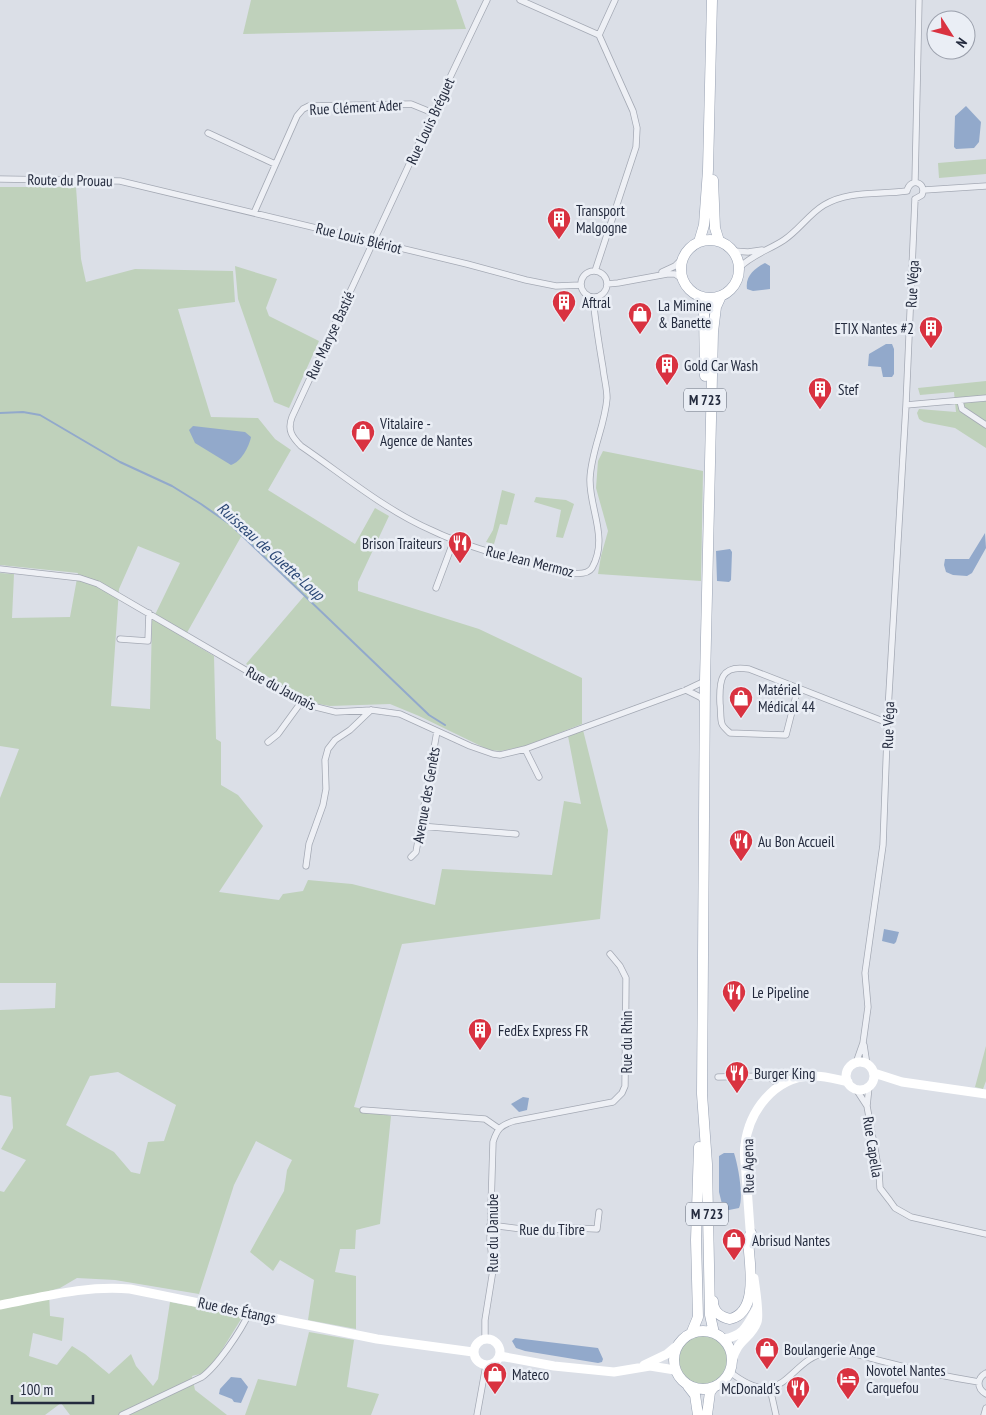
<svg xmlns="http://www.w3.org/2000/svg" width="986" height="1415" viewBox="0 0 986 1415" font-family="'PT Sans Narrow',sans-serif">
	<rect width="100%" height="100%" fill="#dbdfe7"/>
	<path fill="#bfd1bb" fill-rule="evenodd" d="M251,0H456L466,29L243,34Z
		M986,159V174L939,178L938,163Z
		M0,187H76L81,259L86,282L135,269L233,271L235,302L178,309L211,417L258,418L275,439L291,450L268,490L355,544L375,508L389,516L358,582V591L479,629L582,678V724L526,746L501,751L489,750L419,716L390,704L330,706L313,703L246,664L305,595L242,535L184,638L214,656L216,739L221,742V785L238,795L263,826L219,892L279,900L283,894L303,891L308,880L352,884L435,905L442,869L552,875L564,801L581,804L568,736L583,730L608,830L600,919L402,944L354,1107L391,1116L380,1224L356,1230L355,1249H340L335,1272L356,1276V1329L308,1320L314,1280L280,1260L273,1271L250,1252L284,1191L287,1170L292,1160L256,1141L234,1185L199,1294L115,1280L77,1278L60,1288L49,1291L50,1316L64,1318L62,1341L33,1333L29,1356L57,1365L72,1346L85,1354L109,1374L131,1354L136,1366L153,1386L158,1379L170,1302L243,1316L212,1366L204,1373L192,1376L195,1390L227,1415H70L61,1403L45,1415H0V1191L4,1192L26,1160L1,1149L13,1128L11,1097L0,1095V1010L55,1008L56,983H0V798L19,749L0,746V573L14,574L12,618L70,617L78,573L0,565ZM138,546L180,563L152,621L150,709L111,706L119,589ZM118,1072L176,1105L164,1141L148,1142L140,1174L131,1172L114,1152L66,1125L90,1076Z
		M235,266L277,279L266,308L269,316L319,341L289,408L274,402L238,299Z
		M986,381V448L955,428L924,422L919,419L917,413L919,409L956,412L954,392L920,395L918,388Z
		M603,451L703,471L701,581L598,574L601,556L608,531L596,488L598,461Z
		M502,490L515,494L507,525L500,524L494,544L486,542L493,530Z
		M536,497L566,500L574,504L563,538L556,537L561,510L534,502Z
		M986,1046V1081L983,1089L975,1087Z
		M309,1332L354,1340L347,1387L379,1394L371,1415H245L258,1379L296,1386Z
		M678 1361a25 25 0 1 1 50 0a25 25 0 1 1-50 0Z"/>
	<path fill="#92a9cb" d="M966,106L981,122L979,142L974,148L956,149L954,147L955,116Z
		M765,263L770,266V289L753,291L747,289C745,276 755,268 765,263Z
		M886,344H892L894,349V374L892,377H883L881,367L868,366L869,354Z
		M193,426L245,432L251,437C249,447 241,462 231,465L195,443L189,430Z
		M985,533L986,548L972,573L967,576L953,575L946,572L944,565L945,559H969Z
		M730,549L732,552L731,580L729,582L717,581L716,551Z
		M884,929L899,932L896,942L894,944L882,941Z
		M523,1097L529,1098L527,1110L519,1112L511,1104Z
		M724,1153H734C738,1165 744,1197 739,1208L729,1210L723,1208L719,1192V1156Z
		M515,1338L598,1348L603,1359L602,1362L598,1363L525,1351L516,1348L512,1341Z
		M231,1377L241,1378L248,1387L241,1403L234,1402L232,1399L219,1394L220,1389Z"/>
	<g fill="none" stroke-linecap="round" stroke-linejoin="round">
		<path stroke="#92a9cb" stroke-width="2" d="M0,413L23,412L40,415L120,462L172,486L201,504L231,525L429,715L445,725"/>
		<g stroke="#a4a9b4" stroke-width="7">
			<path id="street" d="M487,0L433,113L292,417C287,430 292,437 301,446C342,474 385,510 431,530C466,547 504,556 542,566C554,569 584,580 592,568C609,538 589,508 590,479C591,451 605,426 607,398C607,388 604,378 603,368C599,344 595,321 593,297
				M520,0L599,35
				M208,133L275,164
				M0,179L120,181L467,264L526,280L556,286L581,285
				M915,182L919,0
				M924,190L986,186
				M907,191C910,177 927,182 922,195L915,199
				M254,213L297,116L303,109L309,106L411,104L433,113
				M733,251L748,252L762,250
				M739,268C751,255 769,250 784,240C799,230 809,214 824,205C849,190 879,195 907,191
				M595,271L636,147L637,128L633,111L599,35L615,0
				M581 284a13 13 0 1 1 26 0a13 13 0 1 1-26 0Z
				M662,272L675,266L682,259
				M607,284L618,283L667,274H675L682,279
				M960,401L962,409L986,425
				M906,405L986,398
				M0,569L80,578L98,584L266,682L312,706L336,712L371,710L400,714L470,746L493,754L500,755L525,749L686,690L705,681
				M436,588L454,540
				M120,639L148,641L149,613
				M798,688L786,735L730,733C728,731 723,727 722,724C720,719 721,709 720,704C719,681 720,664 749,669L888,723
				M686,690L700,697L705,702
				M268,742L278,734L302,701
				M525,749L539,777
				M420,826L516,834
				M411,857L416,852L437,731
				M306,866L309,844L323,805L326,789L325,760L328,749L335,740L350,730L371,710
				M864,1045L867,1065
				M856,1063L863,1043L868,1007L865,973L883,845L888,710L906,405L915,199
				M718,1077L768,1076L780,1086
				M869,1087L867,1106L879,1172L880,1188L890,1201L895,1208L911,1217L986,1234
				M856,1089L867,1106
				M363,1110L485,1119L498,1128
				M490,1225L537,1231L576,1228L597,1229L599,1212
				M485,1339V1320L493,1270L490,1239L493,1142C497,1129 501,1125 514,1121L613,1102L622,1093L625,1086L626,978L620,966L610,954
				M730,1372C785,1415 787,1359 828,1352C847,1349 870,1359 889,1363C919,1371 948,1377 979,1382
				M986,1373C977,1378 976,1388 986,1394
				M770,1388L776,1415
				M122,1415L202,1377C217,1366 241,1331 249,1313
				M477,1415L486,1365
				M984,1415L986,1408"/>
		</g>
		<g stroke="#99a2b3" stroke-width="11">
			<path id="primary" d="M713,180L715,228L719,241
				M681 269a29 29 0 1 1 58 0a29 29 0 1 1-58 0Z
				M699,242L704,225L708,170L712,0
				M700,297L704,310L705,376
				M713,1301C713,1311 720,1317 730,1319C760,1312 749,1262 748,1239L751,1233
				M674 1360a29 29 0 1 1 58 0a29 29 0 1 1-58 0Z
				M714,1333L710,1315L707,1164L702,1094L705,681L713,332L716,307L721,296
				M691,1334L698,1317L696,1240L699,1147
				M688,1386L695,1395L698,1415
				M707,1415L710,1392L713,1388"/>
		</g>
		<use href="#street" stroke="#eef0f5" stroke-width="5.5"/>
		<path stroke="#fff" stroke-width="9" d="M846 1076a14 14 0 1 1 28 0a14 14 0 1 1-28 0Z
			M874,1073L902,1082L986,1094
			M751,1240C749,1219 748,1197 746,1175C746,1166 743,1155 745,1145C749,1111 774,1078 810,1076C823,1075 835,1079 848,1082
			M0,1305C43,1297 86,1285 130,1289L377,1339L473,1352
			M474 1352a13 13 0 1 1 26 0a13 13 0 1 1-26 0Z
			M724,1339C745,1335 747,1325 757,1308
			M500,1356L554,1366L614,1372L650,1366L675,1370
			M732,1361C737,1339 751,1339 757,1322C760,1315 755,1287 754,1278
			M644,1365L667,1354L679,1344"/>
		<use href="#primary" stroke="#fff" stroke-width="10"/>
	</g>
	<defs>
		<g id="building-pin" transform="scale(1.25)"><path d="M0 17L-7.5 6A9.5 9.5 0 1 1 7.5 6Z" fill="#d93240" stroke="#eaeef5"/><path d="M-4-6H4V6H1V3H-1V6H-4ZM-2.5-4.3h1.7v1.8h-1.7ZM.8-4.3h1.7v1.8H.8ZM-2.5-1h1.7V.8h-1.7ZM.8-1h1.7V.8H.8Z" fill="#fff"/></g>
		<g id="shop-pin" transform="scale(1.25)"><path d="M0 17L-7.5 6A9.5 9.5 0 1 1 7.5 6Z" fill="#d93240" stroke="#eaeef5"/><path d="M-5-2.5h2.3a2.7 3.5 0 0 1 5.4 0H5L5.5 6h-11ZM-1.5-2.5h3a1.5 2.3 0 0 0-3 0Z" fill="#fff"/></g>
		<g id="restaurant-pin" transform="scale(1.25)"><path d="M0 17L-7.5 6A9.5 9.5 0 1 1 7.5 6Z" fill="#d93240" stroke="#eaeef5"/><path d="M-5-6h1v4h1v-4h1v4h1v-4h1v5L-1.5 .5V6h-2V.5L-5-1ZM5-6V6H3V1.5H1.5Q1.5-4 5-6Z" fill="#fff"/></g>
		<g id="hotel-pin" transform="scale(1.25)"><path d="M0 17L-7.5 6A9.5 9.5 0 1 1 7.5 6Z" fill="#d93240" stroke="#eaeef5"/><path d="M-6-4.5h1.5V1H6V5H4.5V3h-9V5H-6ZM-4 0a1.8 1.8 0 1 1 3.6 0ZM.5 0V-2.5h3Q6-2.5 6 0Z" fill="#fff"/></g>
	</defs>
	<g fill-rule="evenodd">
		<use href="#building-pin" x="559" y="219"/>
		<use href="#building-pin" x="564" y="302"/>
		<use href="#shop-pin" x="640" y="314"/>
		<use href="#building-pin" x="931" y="328"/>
		<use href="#building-pin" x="667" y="365"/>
		<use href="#building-pin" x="820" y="389"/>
		<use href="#shop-pin" x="363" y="432"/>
		<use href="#restaurant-pin" x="460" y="543"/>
		<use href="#shop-pin" x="741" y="698"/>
		<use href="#restaurant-pin" x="741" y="841"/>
		<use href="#restaurant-pin" x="734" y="992"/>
		<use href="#building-pin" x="480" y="1030"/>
		<use href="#restaurant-pin" x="737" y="1073"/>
		<use href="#shop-pin" x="734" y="1240"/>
		<use href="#shop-pin" x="767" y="1349"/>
		<use href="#shop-pin" x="495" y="1374"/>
		<use href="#hotel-pin" x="848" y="1379"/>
		<use href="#restaurant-pin" x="798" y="1388"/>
	</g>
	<g text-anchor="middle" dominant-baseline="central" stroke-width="5" stroke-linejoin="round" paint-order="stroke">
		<g fill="#eaeef5" stroke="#5f6675" stroke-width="1">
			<rect x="684" y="388.5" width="42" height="23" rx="4"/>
			<rect x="686" y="1202.5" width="42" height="23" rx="4"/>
		</g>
		<g font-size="14" font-weight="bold" fill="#242b3e">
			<text x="705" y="400">M 723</text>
			<text x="707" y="1214">M 723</text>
		</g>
		<g font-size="15" fill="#242b3e" stroke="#eaeef5">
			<text transform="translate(356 107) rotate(-3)">Rue Clément Ader</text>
			<text transform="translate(430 121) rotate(-65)">Rue Louis Bréguet</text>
			<text transform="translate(70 180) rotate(1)">Route du Prouau</text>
			<text transform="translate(359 238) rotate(14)">Rue Louis Blériot</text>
			<text transform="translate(912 284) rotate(-87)">Rue Véga</text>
			<text transform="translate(330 335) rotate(-65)">Rue Maryse Bastié</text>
			<text transform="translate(530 561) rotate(14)">Rue Jean Mermoz</text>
			<text transform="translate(281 688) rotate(28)">Rue du Jaunais</text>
			<text transform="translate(888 725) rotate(-88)">Rue Véga</text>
			<text transform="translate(426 795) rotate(-80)">Avenue des Genêts</text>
			<text transform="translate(626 1042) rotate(-90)">Rue du Rhin</text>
			<text transform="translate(873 1147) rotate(81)">Rue Capella</text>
			<text transform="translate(748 1166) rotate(-91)">Rue Agena</text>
			<text x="552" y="1229">Rue du Tibre</text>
			<text transform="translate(492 1233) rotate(-90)">Rue du Danube</text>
			<text transform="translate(237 1310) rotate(12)">Rue des Étangs</text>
		</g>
		<g font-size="15" fill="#242b3e" stroke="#eaeef5" text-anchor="start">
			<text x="576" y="210">Transport<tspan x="576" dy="17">Malgogne</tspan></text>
			<text x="582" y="302">Aftral</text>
			<text x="658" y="305">La Mimine<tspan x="658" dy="17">&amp; Banette</tspan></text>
			<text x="914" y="328" text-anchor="end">ETIX Nantes #2</text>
			<text x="684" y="365">Gold Car Wash</text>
			<text x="838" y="389">Stef</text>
			<text x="380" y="423">Vitalaire -<tspan x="380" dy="17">Agence de Nantes</tspan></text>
			<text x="442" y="543" text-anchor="end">Brison Traiteurs</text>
			<text x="758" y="689">Matériel<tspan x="758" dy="17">Médical 44</tspan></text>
			<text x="758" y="841">Au Bon Accueil</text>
			<text x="752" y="992">Le Pipeline</text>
			<text x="498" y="1030">FedEx Express FR</text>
			<text x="754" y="1073">Burger King</text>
			<text x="752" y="1240">Abrisud Nantes</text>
			<text x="784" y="1349">Boulangerie Ange</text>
			<text x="866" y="1370">Novotel Nantes<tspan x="866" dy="17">Carquefou</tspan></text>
			<text x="512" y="1374">Mateco</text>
			<text x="780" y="1388" text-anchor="end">McDonald's</text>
		</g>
		<g font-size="16" font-style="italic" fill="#2b4775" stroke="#eaeef5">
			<text transform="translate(271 551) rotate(42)">Ruisseau de Guette-Loup</text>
		</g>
	</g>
	<g transform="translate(951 35) rotate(126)"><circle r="24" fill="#eaeef5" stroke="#9ba0ac"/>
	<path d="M0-4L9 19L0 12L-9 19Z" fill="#d93240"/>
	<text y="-8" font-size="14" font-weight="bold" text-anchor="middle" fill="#242b3e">N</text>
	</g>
	<path d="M12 1395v8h81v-8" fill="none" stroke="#242b3e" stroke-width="2.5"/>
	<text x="20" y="1395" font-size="15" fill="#242b3e" stroke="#eaeef5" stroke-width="4" paint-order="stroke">100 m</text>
</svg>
